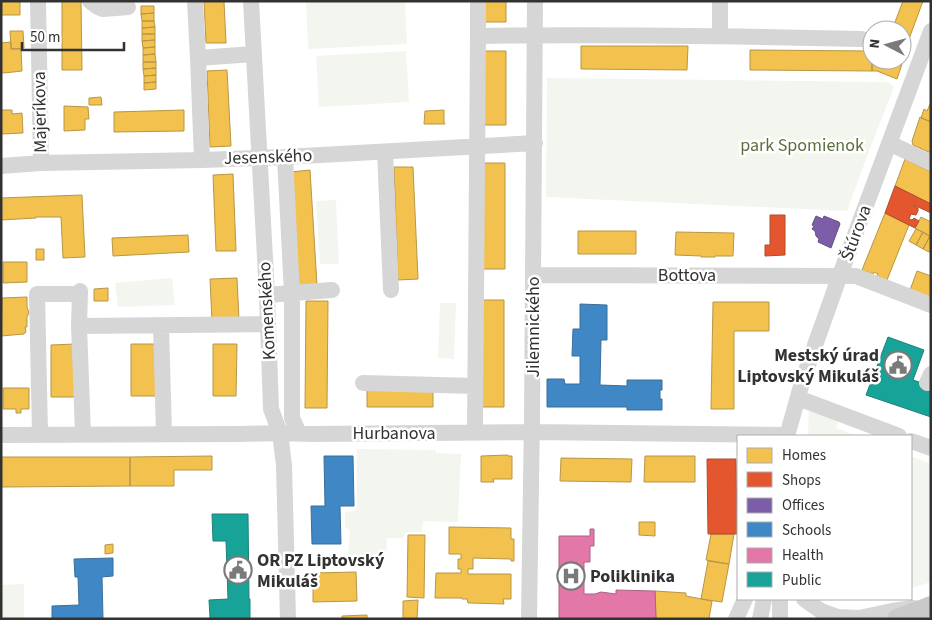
<svg xmlns="http://www.w3.org/2000/svg" width="932" height="620" viewBox="0 0 932 620" font-family="'Source Sans 3',sans-serif">
	<rect width="100%" height="100%" fill="#fff"/>
	<path fill="#f3f6ee" d="M306,1H405L407,44L308,49Z
		M406,51L409,102L319,107L316,56Z
		M547,78L883,82L889,83L894,87L871,146L847,211L546,197Z
		M336,200L339,264H320L316,201Z
		M172,278L175,305L118,307L115,283Z
		M440,303H456L454,359L438,358Z
		M809,406L839,418L836,428L858,436H808Z
		M357,449L436,450V453L461,454L458,522L423,521L422,532H405L403,538H387L386,554L348,556L350,530L345,527V513L357,509Z
		M911,456L931,464V582L911,588Z
		M24,584V619H1V585Z"/>
	<path fill="#f2c14e" stroke="#b89646" d="M1,1H20V15H1Z
		M62,1H81L82,70H62Z
		M204,1H224L226,43H206Z
		M481,1H506V22H481Z
		M903,1H923L902,58V30H892Z
		M141,6H154V13L141,14Z
		M154,13V21H142L141,14Z
		M142,21H154L155,27L142,28Z
		M155,27V34H142V28Z
		M10,31H23L24,48L11,49Z
		M142,34H155V40L142,41Z
		M155,40V47L143,48L142,41Z
		M11,42V49H21L22,71L4,73L1,72V43Z
		M581,46H688L687,70L581,69Z
		M155,47V54L143,55V48Z
		M750,50L872,51V71L750,70Z
		M481,51H506V125H481Z
		M155,54L156,62H143V55Z
		M872,60H902L903,61L897,79L877,71H872Z
		M143,62H156V68L143,69Z
		M156,68V75L144,76L143,69Z
		M227,70L231,146L210,147L207,71Z
		M156,75V82L144,83V76Z
		M156,82V89L144,90V83Z
		M101,97L102,105H89V98Z
		M931,102V122L921,118L924,109L927,111Z
		M64,106L88,107L89,119H85V130L64,131Z
		M1,110H12V114L22,113L23,133L1,134Z
		M184,110V131L114,132V112Z
		M444,110V122L445,124H424L425,111Z
		M920,117L931,122V153L913,145L912,141Z
		M905,159L931,172V204L895,186Z
		M482,163H505V269H482Z
		M394,167H413L418,279L398,280Z
		M310,170L317,285L297,286L291,172Z
		M233,174L236,251H216L213,175Z
		M82,195L85,257L63,258L61,217H36V218L1,220V198Z
		M885,213L909,225L887,280L877,276L878,274L874,272L873,274L862,270Z
		M921,217L931,222V237L915,228Z
		M916,229L923,232L916,245L909,241Z
		M578,231H636V254H578Z
		M676,232L734,233L733,256H715V257H701V256L675,255Z
		M923,232L930,236L923,249L916,245Z
		M188,235L189,252L113,256L112,238Z
		M930,236L931,237V250L929,252L923,249Z
		M36,249H44V260H36Z
		M3,262H27V282L3,283Z
		M917,271L931,276V297L910,290Z
		M237,278L239,320L212,321L210,279Z
		M108,288V301H94V289Z
		M27,297V307L29,313L27,317V327H25L26,332L24,334L1,336L2,298Z
		M482,300H504V407H481Z
		M306,301H328L327,408H305Z
		M713,302H769V331H734V409H711Z
		M75,344L76,397H51V345Z
		M131,344H156L157,396H131Z
		M213,344H237L236,396H213Z
		M367,387H433V407H367Z
		M3,388H29V409H21V413H16V409H3Z
		M508,455V456H512V479H493L494,482H481V456Z
		M212,456V470H174V486H130V457Z
		M645,456H695V482H644Z
		M1,457H130V486L1,487Z
		M561,458L632,459L631,482L560,481Z
		M639,522H655V536L639,535Z
		M449,527L511,528V539H514V561H511V559L473,558V569H468V574H511V599H503L504,604L471,603H468L467,599H462V598H435L436,573H461V569H458V559H461V554H449Z
		M711,534H734L729,564L706,560Z
		M408,535H425L424,598L407,597Z
		M113,544V553L105,554V545Z
		M708,561L729,564L722,602L701,599Z
		M356,572L357,601L313,602V573Z
		M655,591L686,593V596L712,601L709,619H656Z
		M418,600L417,619H403V601Z
		M367,615V619H342V616Z"/>
	<path fill="#e4572e" stroke="#af4c2f" d="M895,186L931,204V213L914,205V206L918,208V211L916,215L911,214L909,219L912,220L914,218L919,221L915,228L885,213Z
		M770,215H785V255L765,256V245H770Z
		M707,459H736L737,534H708Z"/>
	<path fill="#7b5ea7" stroke="#655184" d="M816,216L823,219L824,216L839,222L840,224L831,248L818,242L819,239L816,236L815,231L812,229L814,226L812,225Z"/>
	<path fill="#3f88c5" stroke="#3b6e99" d="M580,304L607,305V340H601L600,385L627,386V380H662V390H660V399H662V410H627V407H547V379H564L565,384H580V356H572L573,329H580Z
		M324,456H353L354,506H340L341,544H312L311,506H325Z
		M113,558V576L102,577L103,619H52V606L79,605L78,577H75L74,559Z"/>
	<path fill="#e377a8" stroke="#ae6285" d="M590,529H594V546H590V562H584V594H595L601,592L616,594V590L655,591L656,619H559V536H590Z"/>
	<path fill="#17a398" stroke="#1f8179" d="M888,337L924,350L913,380L931,386V417L866,395Z
		M212,514H248L249,599H250V619H209L210,617L209,600L228,599L226,541H213Z"/>
	<g fill="none" stroke-linecap="round" stroke-linejoin="round">
		<path stroke="#d6d6d6" stroke-width="16" d="M38,1L41,163
			M90,1L98,7L103,9L128,7
			M195,1L198,58L254,54
			M251,1L267,295L271,409L280,433L284,465L288,619
			M478,1V36
			M720,36V1
			M198,58L202,160
			M889,143L931,163
			M385,152L391,290
			M285,157L292,293V418L299,433
			M1,166L41,163L202,160L285,157L535,143
			M533,275L856,276L931,305
			M80,291L79,326L268,324
			M267,295L332,290
			M79,326L83,434
			M161,326L164,434
			M363,383L475,386
			M927,383L931,374
			M798,398L899,436
			M475,433L478,36C606,34 734,36 862,39
			M40,434L37,294H74
			M1,435L240,434L280,433L312,434L532,432L787,435
			M787,436L803,379L840,275L931,31
			M911,441L931,448
			M804,599L821,611L838,617L859,618L892,611L914,608
			M529,619L532,417L535,1
			M736,619L745,599
			M760,619L764,599
			M780,619V599"/>
		<path stroke="#c9c9c9" stroke-width="20" d="M897,619L931,606"/>
	</g>
	<defs>
		<g id="civic-ring" transform="scale(1.4375)"><circle r="9.5" fill="#fff" stroke="#7a7a7a" stroke-width="1.5"/><path d="M-.6-6.5H3V-4.5H.6V-3L4-1V1h2V6H-6V1h2V-1L-.6-3ZM-1.2 2.5V6h2.4V2.5Z" fill="#7a7a7a"/></g>
		<g id="hospital-ring" transform="scale(1.4375)"><circle r="9.5" fill="#fff" stroke="#7a7a7a" stroke-width="1.5"/><path d="M-5-5h3v3.5h4V-5h3V5h-3V1.5h-4V5h-3Z" fill="#7a7a7a"/></g>
	</defs>
	<g fill-rule="evenodd">
		<use href="#civic-ring" x="898" y="365"/>
		<use href="#civic-ring" x="238" y="570"/>
		<use href="#hospital-ring" x="571" y="576"/>
	</g>
	<g text-anchor="middle" dominant-baseline="central" stroke-width="5" stroke-linejoin="round" paint-order="stroke">
		<g font-size="18" fill="#323232" stroke="#fff">
			<text transform="translate(40 112) rotate(-91)">Majeríkova</text>
			<text transform="translate(268 157) rotate(-2)">Jesenského</text>
			<text transform="translate(856 233) rotate(-70)">Štúrova</text>
			<text x="687" y="275">Bottova</text>
			<text transform="translate(267 311) rotate(-93)">Komenského</text>
			<text transform="translate(533 327) rotate(-90)">Jilemnického</text>
			<text x="394" y="433">Hurbanova</text>
		</g>
		<g font-size="18" fill="#59703d" stroke="#fff">
			<text x="802" y="145">park Spomienok</text>
		</g>
		<g font-size="18" font-weight="bold" fill="#323232" stroke="#fff" text-anchor="start">
			<text x="879" y="355" text-anchor="end">Mestský úrad<tspan x="879" dy="21">Liptovský Mikuláš</tspan></text>
			<text x="257" y="560">OR PZ Liptovský<tspan x="257" dy="21">Mikuláš</tspan></text>
			<text x="590" y="576">Poliklinika</text>
		</g>
	</g>
	<rect width="932" height="620" fill="none" stroke="#323232" stroke-width="5"/>
	<rect x="737" y="435" width="175" height="165" fill="#ffffff" stroke="#adadad"/>
	<rect x="747" y="448" width="25" height="15" fill="#f2c14e" stroke="#adadad"/>
	<text x="782" y="460" font-size="15" fill="#323232">Homes</text>
	<rect x="747" y="472" width="25" height="15" fill="#e4572e" stroke="#adadad"/>
	<text x="782" y="485" font-size="15" fill="#323232">Shops</text>
	<rect x="747" y="498" width="25" height="15" fill="#7b5ea7" stroke="#adadad"/>
	<text x="782" y="510" font-size="15" fill="#323232">Offices</text>
	<rect x="747" y="522" width="25" height="15" fill="#3f88c5" stroke="#adadad"/>
	<text x="782" y="535" font-size="15" fill="#323232">Schools</text>
	<rect x="747" y="548" width="25" height="15" fill="#e377a8" stroke="#adadad"/>
	<text x="782" y="560" font-size="15" fill="#323232">Health</text>
	<rect x="747" y="572" width="25" height="15" fill="#17a398" stroke="#adadad"/>
	<text x="782" y="585" font-size="15" fill="#323232">Public</text>
	<g transform="translate(887 45) rotate(276)"><circle r="24" fill="#ffffff" stroke="#adadad"/>
	<path d="M0-4L9 19L0 12L-9 19Z" fill="#7a7a7a"/>
	<text y="-8" font-size="14" font-weight="bold" text-anchor="middle" fill="#323232">N</text>
	</g>
	<path d="M22 42v8h102v-8" fill="none" stroke="#323232" stroke-width="2.5"/>
	<text x="30" y="42" font-size="15" fill="#323232" stroke="#ffffff" stroke-width="4" paint-order="stroke">50 m</text>
</svg>
